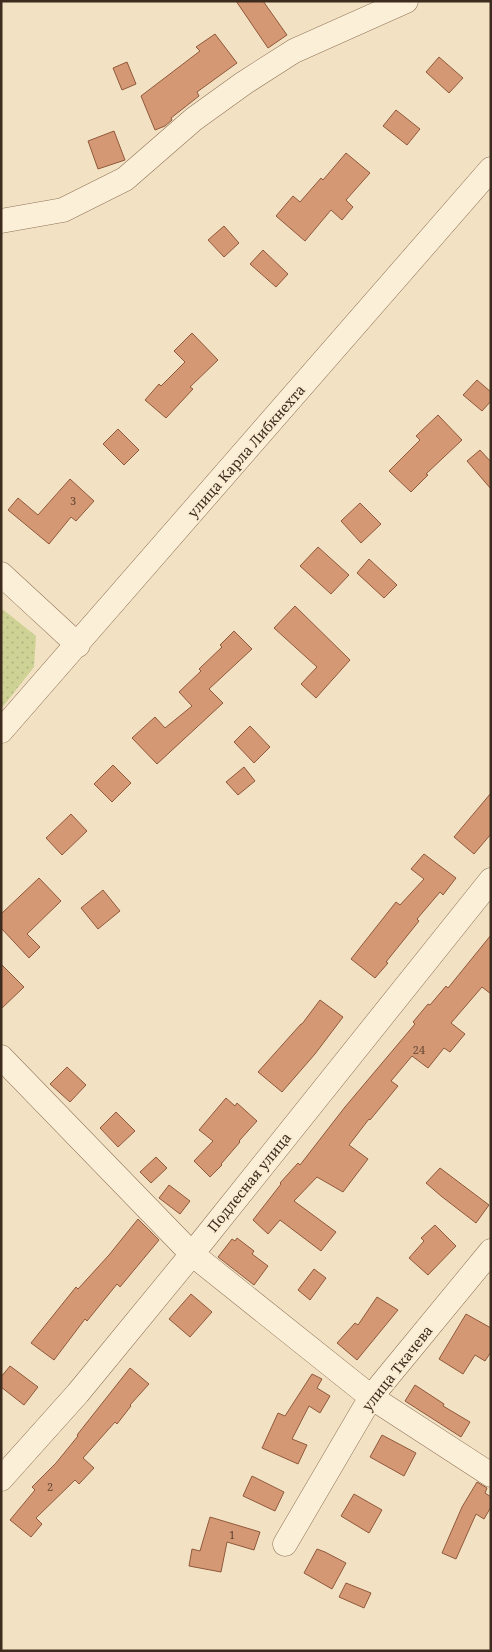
<svg xmlns="http://www.w3.org/2000/svg" width="492" height="1652" viewBox="0 0 492 1652" font-family="'Noto Serif',serif">
	<defs>
		<pattern id="grass-dots" width="8" height="8" patternUnits="userSpaceOnUse" patternTransform="scale(1.25)"><rect width="8" height="8" fill="#ced295"/><path d="M2 2h.1M6 6h.1" fill="none" stroke="#b2b480" stroke-width="1.8" stroke-linecap="round"/></pattern>
	</defs>
	<rect width="100%" height="100%" fill="#f2e2c3"/>
	<path fill="url(#grass-dots)" d="M1,608L36,636L34,667L1,709Z"/>
	<path fill="#d49875" stroke="#90593b" d="M236,1H263L287,35L268,48Z
		M215,34L237,63L197,92L199,96L171,118L172,120L165,126L155,130L141,96L200,51L196,47Z
		M439,57L463,78L449,93L426,72Z
		M127,62L136,84L122,90L113,68Z
		M396,110L420,129L407,145L383,126Z
		M114,131L125,160L98,169L88,141Z
		M346,153L370,173L346,200L353,207L342,220L331,210L305,241L276,216L293,196L300,202L321,178L323,180Z
		M224,226L239,243L224,257L208,240Z
		M263,250L288,274L276,287L250,264Z
		M192,333L218,360L190,387L193,389L166,418L145,400L159,384L161,386L185,362L174,351Z
		M477,380L491,392V401L482,411L463,395Z
		M438,415L462,440L426,474L428,475L411,492L389,471L420,440L416,436Z
		M118,429L139,450L124,465L103,444Z
		M480,450L491,462V489L467,461Z
		M70,479L94,501L76,521L71,517L49,544L8,510L18,498L38,515Z
		M360,503L381,524L361,543L341,521Z
		M318,547L349,575L331,594L300,566Z
		M369,559L397,585L384,598L357,573Z
		M295,606L350,660L316,698L301,684L317,667L274,628Z
		M234,631L252,649L209,689L223,703L157,764L132,738L155,717L165,728L192,706L179,692L201,671L199,669L222,647L220,645Z
		M250,726L270,747L254,763L234,742Z
		M113,765L131,783L112,802L94,784Z
		M244,767L255,781L238,795L226,782Z
		M491,793V834L474,854L454,837Z
		M71,814L87,831L62,855L46,838Z
		M424,854L456,878L443,895L440,892L417,919L419,921L386,962L388,963L375,978L351,959L396,902L400,905L424,879L411,869Z
		M39,878L61,901L27,934L40,947L29,958L1,928V914Z
		M103,890L120,911L98,929L81,908Z
		M491,935V994L482,987L451,1023L465,1034L450,1052L444,1048L428,1068L412,1056L391,1081L398,1086L370,1120L369,1119L349,1145L368,1159L343,1192L317,1177L294,1201L336,1232L321,1251L280,1220L268,1234L253,1220L281,1184L280,1183L298,1163L300,1165L345,1107L415,1024L413,1022L428,1004L430,1005L446,986L448,988Z
		M1,964L24,987L1,1009Z
		M320,1000L343,1017L315,1054L282,1092L258,1072L301,1024H302Z
		M67,1067L86,1085L70,1102L50,1084Z
		M226,1098L235,1106L237,1103L257,1121L239,1141L240,1142L221,1164L222,1165L210,1177L194,1161L213,1141L199,1130Z
		M116,1112L135,1131L118,1147L100,1128Z
		M156,1157L167,1168L151,1183L140,1172Z
		M440,1168L489,1205L476,1223L441,1196L426,1183Z
		M169,1185L190,1201L180,1214L159,1198Z
		M138,1219L159,1240L120,1287L117,1284L87,1321L85,1319L54,1360L31,1343L76,1287L78,1289L109,1255Z
		M435,1225L456,1246L428,1275L409,1258L424,1241L421,1238Z
		M237,1238L254,1251L252,1254L268,1266L254,1285L218,1257L232,1239L235,1241Z
		M314,1269L326,1278L310,1300L298,1290Z
		M191,1294L212,1312L190,1337L169,1319Z
		M377,1297L398,1310L357,1360L337,1343L355,1323L358,1325Z
		M466,1314L491,1328V1352L485,1361L475,1355L463,1374L439,1359Z
		M10,1366L38,1387L24,1405L1,1387V1377Z
		M130,1368L149,1384L130,1405L131,1406L117,1424L115,1422L83,1458L94,1468L79,1484L75,1480L36,1518L42,1524L31,1537L10,1520L35,1490L32,1487L56,1463L78,1436L77,1435Z
		M312,1374L322,1379L317,1388L330,1396L320,1413L309,1406L292,1439L307,1445L298,1464L262,1448L278,1413L285,1416Z
		M415,1385L444,1404L443,1406L470,1422L461,1437L405,1401Z
		M382,1435L416,1453L404,1476L370,1457Z
		M252,1476L284,1492L275,1511L243,1496Z
		M477,1482L487,1488L485,1493L491,1497V1507L484,1519L476,1514L456,1559L442,1553L462,1507Z
		M354,1494L382,1510L369,1533L341,1516Z
		M210,1517L260,1532L254,1550L227,1542L221,1572L189,1566L192,1549L200,1551Z
		M317,1549L325,1552L346,1563L332,1589L304,1573Z
		M346,1583L371,1593L364,1608L339,1597Z"/>
	<g fill="none" stroke-linecap="round" stroke-linejoin="round">
		<g stroke="#8f7258" stroke-width="25">
			<path id="minor" d="M1,221L63,210L125,179L194,119L244,83L294,51L406,1
				M1,574L78,645
				M1,731L491,169
				M1,1057L192,1254L371,1397L491,1475
				M1,1479L78,1393L192,1254L491,880
				M285,1544L371,1397L491,1251"/>
		</g>
		<use href="#minor" stroke="#fcefd7" stroke-width="24"/>
	</g>
	<g text-anchor="middle" dominant-baseline="central" stroke-width="4" stroke-linejoin="round" paint-order="stroke">
		<g font-size="11" fill="#634633">
			<text x="73" y="500">3</text>
			<text x="419" y="1049">24</text>
			<text x="50" y="1486">2</text>
			<text x="232" y="1534">1</text>
		</g>
		<g font-size="14" fill="#3d2b1d" stroke="#f9ecd3">
			<text transform="translate(246 451) rotate(-49)">улица Карла Либкнехта</text>
			<text transform="translate(249 1182) rotate(-51)">Подлесная улица</text>
			<text transform="translate(397 1368) rotate(-52)">улица Ткачева</text>
		</g>
	</g>
	<rect width="492" height="1652" fill="none" stroke="#3d2b1d" stroke-width="5"/>
</svg>
